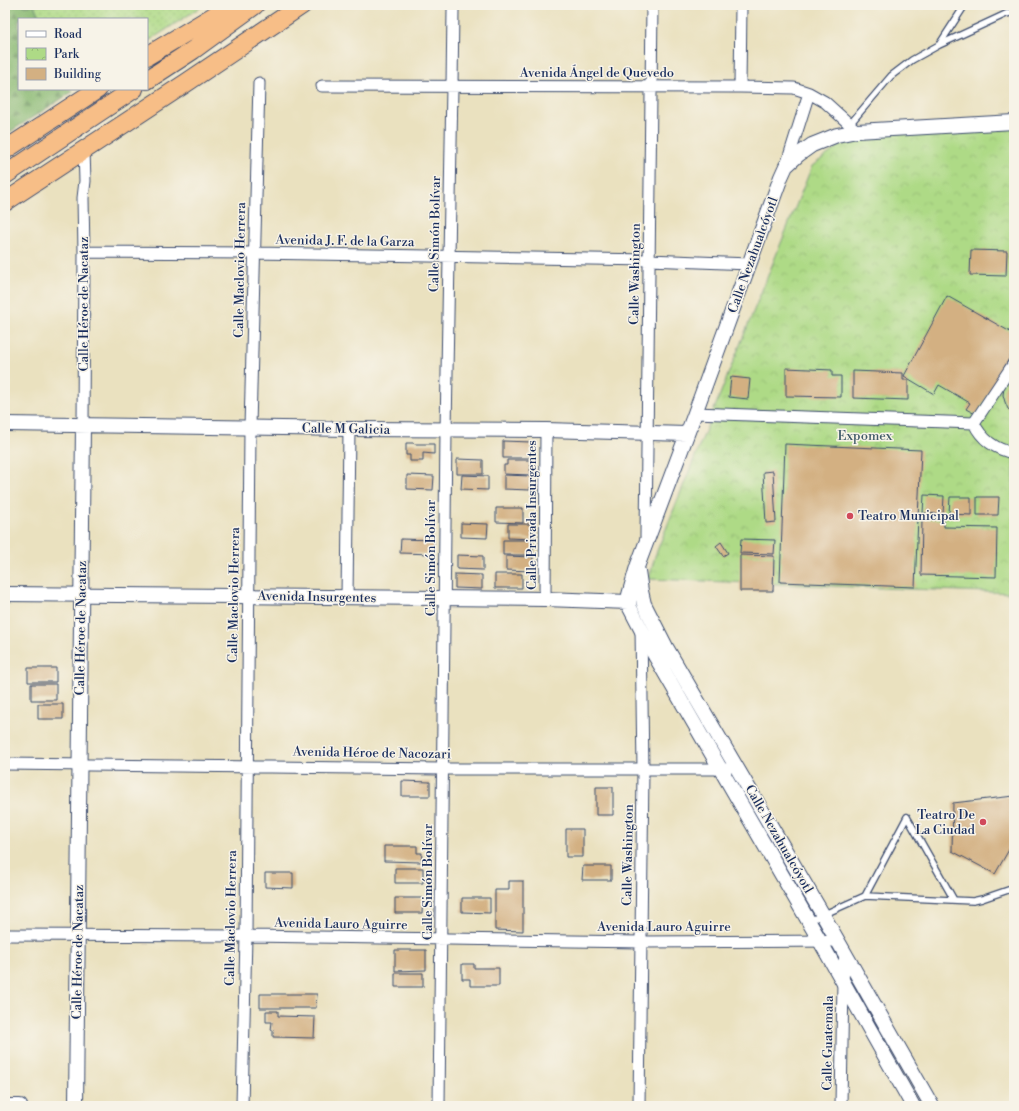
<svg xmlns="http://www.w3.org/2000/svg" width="1019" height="1111" viewBox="0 0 1019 1111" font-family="'Libre Bodoni',serif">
	<defs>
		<pattern id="grass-dots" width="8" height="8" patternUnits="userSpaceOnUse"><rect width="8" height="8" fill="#aeda86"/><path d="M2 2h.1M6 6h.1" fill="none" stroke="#95bb76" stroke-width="1.8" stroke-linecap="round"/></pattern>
		<pattern id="forest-firs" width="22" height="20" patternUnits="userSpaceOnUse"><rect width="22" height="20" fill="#8aba73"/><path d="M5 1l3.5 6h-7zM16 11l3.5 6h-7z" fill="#709862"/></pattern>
		<pattern id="park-crowns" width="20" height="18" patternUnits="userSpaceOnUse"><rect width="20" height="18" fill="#aeda86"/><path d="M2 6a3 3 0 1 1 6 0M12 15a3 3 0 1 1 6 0" fill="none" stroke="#95bb76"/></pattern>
	</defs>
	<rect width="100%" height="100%" fill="#f7f3e8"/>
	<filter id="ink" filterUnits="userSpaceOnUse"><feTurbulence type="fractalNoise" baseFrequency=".025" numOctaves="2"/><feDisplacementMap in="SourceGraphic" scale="8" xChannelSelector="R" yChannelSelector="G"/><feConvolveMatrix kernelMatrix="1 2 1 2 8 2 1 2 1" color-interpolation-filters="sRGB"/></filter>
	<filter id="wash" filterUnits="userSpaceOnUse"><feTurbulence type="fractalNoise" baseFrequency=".012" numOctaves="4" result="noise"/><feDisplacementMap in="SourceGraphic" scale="16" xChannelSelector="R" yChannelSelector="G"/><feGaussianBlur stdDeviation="0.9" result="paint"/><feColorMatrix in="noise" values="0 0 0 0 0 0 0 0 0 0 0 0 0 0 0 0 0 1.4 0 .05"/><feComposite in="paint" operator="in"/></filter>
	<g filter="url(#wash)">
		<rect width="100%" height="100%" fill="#eae1bf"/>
		<path fill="url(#grass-dots)" stroke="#648472" d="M34,5H204L147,42V19H40Z"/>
		<path fill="url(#forest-firs)" stroke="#527468" d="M5,5H34L40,19H19V89H70L72,92L5,135Z"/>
		<path fill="url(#park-crowns)" stroke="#648472" d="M1014,124V593L649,579L655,556L812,166L857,133Z"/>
		<g id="blocks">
			<path fill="#d3b082" d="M971,250L1007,251L1006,276L970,275Z
				M947,296L1014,334V350L977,415L966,409L970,403L939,385L934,394L904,376Z
				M786,368L832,370V376H841V397L786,396Z
				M853,371L903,373V380H908V400L853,398Z
				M1014,376V413L1008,409L1005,402L1003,395L1004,388L1007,382Z
				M731,377L750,379L748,399L729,397Z
				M503,441L531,442L530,458H503Z
				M406,443H413L415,444H434V454L423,453V461H410V455H406Z
				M785,444L921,450L915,587L780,582Z
				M457,459L483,460V474H457Z
				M507,460H531L530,475L504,474V465H507Z
				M773,471L776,522L766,523L763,472Z
				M407,475L434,476L433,490L407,489Z
				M462,475L488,476V490L461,489Z
				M504,475L531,476L530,490L504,489Z
				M924,495L944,496L943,514L923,513Z
				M950,497H971V515L949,514Z
				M977,497H999L998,515H977Z
				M496,508H523V523L496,522Z
				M922,519L944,520V527L997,528L996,577L921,575Z
				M461,523L488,524L487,538L461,537Z
				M508,524H535L534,539L508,538Z
				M401,539L434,540L433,554L400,553Z
				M741,539L775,540L774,554L740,553Z
				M503,540H533V555H503Z
				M721,542L728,553L723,556L716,546Z
				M457,555L483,556V570L457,569Z
				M740,555L774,556L773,591H740Z
				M506,556L533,557L532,571L506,570Z
				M455,574L482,575V589L455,588Z
				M495,574H522V588H495Z
				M28,668H56V682H28Z
				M31,684H56V700H31Z
				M38,704H63V719H38Z
				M402,781L430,782V796H402Z
				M596,787H613V815H596Z
				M1014,796V841L995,874L952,851L953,803Z
				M566,829H583V857H566Z
				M384,846H417V853H422L421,862L384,861Z
				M583,866H611V880H582Z
				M395,868H423V883H395Z
				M265,873H293V888L265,887Z
				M509,881H523V931L495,930V890H509Z
				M395,898H423L422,913H395Z
				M462,898H490V913L462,912Z
				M395,950H426V970L395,971Z
				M462,964H474V968H499V986H470V979H462Z
				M395,973H423V987H395Z
				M260,994H317L316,1008H260Z
				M266,1011H278V1016L315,1017L314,1038L273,1037V1030H271L272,1022H266Z"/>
		</g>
	</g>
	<g filter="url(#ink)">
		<use href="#blocks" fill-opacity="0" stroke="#3a4a6d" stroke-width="1"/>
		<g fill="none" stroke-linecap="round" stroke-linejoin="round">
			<g stroke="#3a4a6d" stroke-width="8">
				<path id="service" d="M939,45L1006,14L1014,12
					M850,124L891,76L912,60L939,45L965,5
					M907,817L954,900
					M865,896L907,817
					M809,921L865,896L973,901L982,899L1014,888"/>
			</g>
			<g stroke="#3a4a6d" stroke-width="13">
				<path id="minor" d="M322,86L740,87L794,88L809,93L825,102L857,131
					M740,87L741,5
					M786,166L809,93
					M84,252L255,253L649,260L749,264
					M1014,363L974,423C981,439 996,450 1014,453
					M695,413L974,423
					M83,425L84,252L83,198L85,181L84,151
					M646,536L652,5
					M347,598L349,429
					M545,599L546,430
					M5,764L442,769H727
					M5,935L246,936L641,942L838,941
					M242,1106L246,936L250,427L259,83
					M439,1106L446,430L452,86L453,10
					M639,1106L643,770L641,629
					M841,1106L843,981L845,953"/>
			</g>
			<g stroke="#3a4a6d" stroke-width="16">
				<path id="tertiary" d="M5,424L349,429L546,430L686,434
					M638,571L641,591L644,604L666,647L823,915L932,1106
					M5,594L545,599L629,602
					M5,1106H20
					M76,1106L83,425
					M913,1106L820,941L654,654L630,608L629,602V595L637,567L695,413L781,177L786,166L798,155L812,145L837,135L857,131L1014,122"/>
			</g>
			<g stroke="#3a4a6d" stroke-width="20">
				<path id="trunk" d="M147,56L232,5
					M147,80L193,50L255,5
					M5,150L98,89
					M5,175L134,89
					M5,202L186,83L302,5"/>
			</g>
			<use href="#service" stroke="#fff" stroke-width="5.5"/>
			<use href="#minor" stroke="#fff" stroke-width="11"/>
			<use href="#tertiary" stroke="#fff" stroke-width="14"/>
			<use href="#trunk" stroke="#f7be87" stroke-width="18"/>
		</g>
	</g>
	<g fill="#d1495b" stroke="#f7f3e8" stroke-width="1.5">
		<circle cx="850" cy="516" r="4"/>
		<circle cx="983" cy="822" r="4"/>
	</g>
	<g text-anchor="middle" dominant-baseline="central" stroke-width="3" stroke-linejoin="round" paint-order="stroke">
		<g font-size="13" fill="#1b2f5e" stroke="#f7f3e8">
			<text x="597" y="73">Avenida Ángel de Quevedo</text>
			<text transform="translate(435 234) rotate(-89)">Calle Simón Bolívar</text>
			<text transform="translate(345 241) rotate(1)">Avenida J. F. de la Garza</text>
			<text transform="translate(753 255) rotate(-70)">Calle Nezahualcóyotl</text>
			<text transform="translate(240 270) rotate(-89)">Calle Maclovio Herrera</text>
			<text transform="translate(635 274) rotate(-89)">Calle Washington</text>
			<text transform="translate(84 304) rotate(-90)">Calle Héroe de Nacataz</text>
			<text transform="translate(346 429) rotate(1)">Calle M Galicia</text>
			<text transform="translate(532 515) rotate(-90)">Calle Privada Insurgentes</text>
			<text transform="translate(431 558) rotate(-90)">Calle Simón Bolívar</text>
			<text transform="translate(234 595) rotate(-89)">Calle Maclovio Herrera</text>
			<text transform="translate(317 597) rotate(1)">Avenida Insurgentes</text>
			<text transform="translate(81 628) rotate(-89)">Calle Héroe de Nacataz</text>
			<text transform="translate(372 753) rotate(1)">Avenida Héroe de Nacozari</text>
			<text transform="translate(779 839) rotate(60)">Calle Nezahualcóyotl</text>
			<text transform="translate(628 855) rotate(-89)">Calle Washington</text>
			<text transform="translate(428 882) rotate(-90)">Calle Simón Bolívar</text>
			<text transform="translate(231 918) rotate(-89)">Calle Maclovio Herrera</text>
			<text transform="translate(341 924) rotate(1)">Avenida Lauro Aguirre</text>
			<text x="664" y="927">Avenida Lauro Aguirre</text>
			<text transform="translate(78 952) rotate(-89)">Calle Héroe de Nacataz</text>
			<text transform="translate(828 1043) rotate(-89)">Calle Guatemala</text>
		</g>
		<g font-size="13" fill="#405a68" stroke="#f7f3e8">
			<text x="865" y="436">Expomex</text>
		</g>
		<g font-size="13" fill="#1b2f5e" stroke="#f7f3e8" text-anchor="start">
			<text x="858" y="516">Teatro Municipal</text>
			<text x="975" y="815" text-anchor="end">Teatro De<tspan x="975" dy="15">La Ciudad</tspan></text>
		</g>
	</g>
	<rect width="1019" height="1111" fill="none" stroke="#f7f3e8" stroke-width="20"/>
	<rect x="18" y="18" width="130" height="72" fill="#f7f3e8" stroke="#9fa5b1"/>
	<rect x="26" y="31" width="20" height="6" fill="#ffffff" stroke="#9fa5b1"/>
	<text x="54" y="38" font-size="12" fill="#1b2f5e">Road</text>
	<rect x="26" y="48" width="20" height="12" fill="url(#park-crowns)" stroke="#9fa5b1"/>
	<text x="54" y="58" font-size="12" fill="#1b2f5e">Park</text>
	<rect x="26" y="68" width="20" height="12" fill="#d3b082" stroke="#9fa5b1"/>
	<text x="54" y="78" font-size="12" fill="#1b2f5e">Building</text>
</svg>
